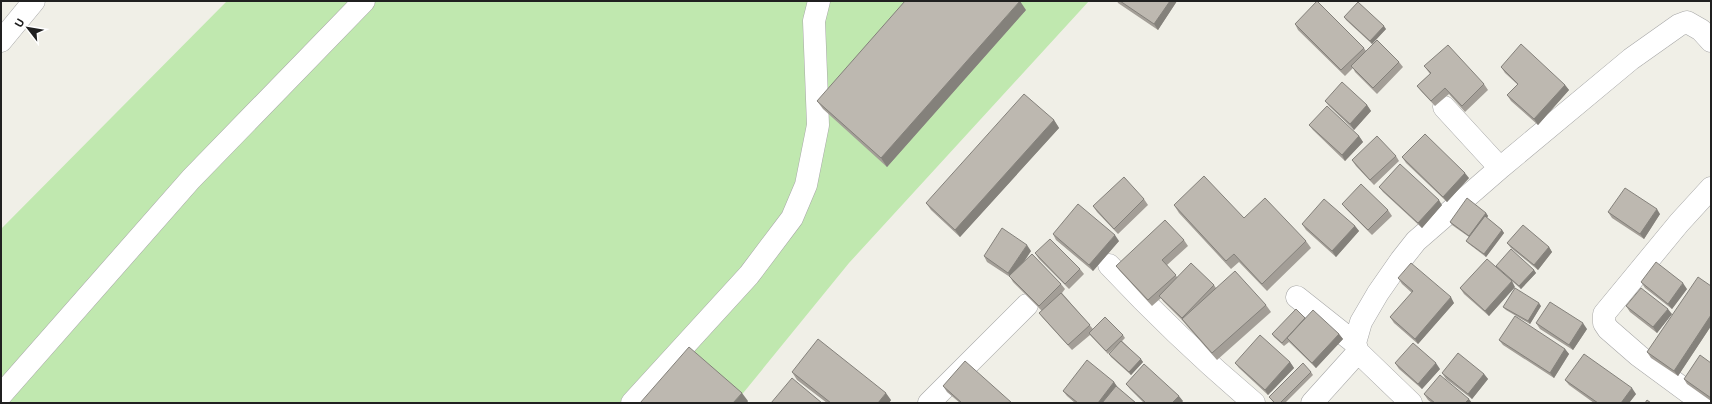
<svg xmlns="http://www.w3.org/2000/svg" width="1712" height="404" viewBox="0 0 1712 404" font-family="'Open Sans',sans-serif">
	<rect width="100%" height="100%" fill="#f0efe7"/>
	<path fill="#c0e8af" d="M227,1H1089L849,263L735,403H1V229Z"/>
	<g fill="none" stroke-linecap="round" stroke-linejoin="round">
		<g stroke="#a7a7a7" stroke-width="23">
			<path id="street" d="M1,41L34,1
				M1444,107L1500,168
				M1109,265C1155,314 1203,360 1254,403
				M1297,297L1355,343
				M1,395L191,179L364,1
				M632,403L749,275L792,218L806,185L818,125L814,21L819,1
				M929,403L1027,305
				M1312,403L1358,352
				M1411,403L1358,352L1355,343L1361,322L1378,293L1401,260L1416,241L1500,168L1631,59L1679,25L1687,22L1701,30L1711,41
				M1703,403L1639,356L1608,329L1604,323V314L1679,223L1711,188"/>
		</g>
		<use href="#street" stroke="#fff" stroke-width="22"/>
	</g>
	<path fill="#a39e97" d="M1117,1H1177L1158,30L1118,3Z
		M1026,10L887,167L823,109L817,101Z
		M1344,17L1386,29L1372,44L1346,20Z
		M1295,24L1364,48L1366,51L1399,62L1403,67L1377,94L1355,72L1353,68L1345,76L1298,30Z
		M1424,66L1484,84L1488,90L1465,112L1449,94L1435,106L1421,91L1417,86L1430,74Z
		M1501,67L1565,85L1569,90L1538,125L1511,101L1507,95L1518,85L1505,73Z
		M1325,101L1367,105L1371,111L1354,130L1329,106Z
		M1054,120L1059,128L960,237L931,210L926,203Z
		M1309,125L1359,136L1363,142L1345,161L1313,130Z
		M1396,156L1399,161L1374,185L1356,166L1352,160Z
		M1402,157L1469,178L1447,202L1406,163Z
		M1379,187L1442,205L1422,228L1383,192Z
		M1144,199L1148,205L1118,234L1097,212L1093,206Z
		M1342,204L1388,210L1392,216L1372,235L1346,209Z
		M1174,205L1244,218L1306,241L1311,248L1267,291L1239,262L1231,269L1179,213Z
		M1608,212L1660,214L1644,239L1612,218Z
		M1486,213L1488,216L1487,218L1502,230L1504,233L1486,257L1469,244L1466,241L1469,237L1452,225L1450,222Z
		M1302,224L1355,226L1359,231L1336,257L1306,230Z
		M1053,234L1119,241L1093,271L1056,240Z
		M1184,240L1188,246L1167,265L1177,277L1214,285L1216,288L1266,305L1271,312L1217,360L1187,326L1183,321L1163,301L1161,298L1152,306L1120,271L1116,266Z
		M1507,243L1549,247L1552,252L1538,270L1511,248Z
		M1031,251L1024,262L1061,284L1065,289L1062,293L1093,329L1123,335L1125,338L1122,341L1143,362L1131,375L1111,357L1109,354L1116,346L1108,354L1090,335L1072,350L1043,318L1039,313L1042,311L1013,282L1010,277L987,262L984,256Z
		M1035,253L1080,269L1084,274L1069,289L1039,259Z
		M1496,266L1534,270L1536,273L1521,289L1498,269Z
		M1398,278L1454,303L1418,344L1394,323L1390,317L1412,293L1402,284Z
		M1641,282L1687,289L1672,309L1645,288Z
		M1711,286V326L1678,376L1651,358L1647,352Z
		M1515,287L1489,316L1464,294L1460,288Z
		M1541,306L1530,324L1506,310L1503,307Z
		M1626,306L1672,314L1657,333L1630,312Z
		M1305,318L1339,334L1343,339L1316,368L1289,342L1284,346L1274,337L1272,334Z
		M1536,323L1587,329L1573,350L1540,329Z
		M1499,340L1565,349L1569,354L1554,378L1503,345Z
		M1290,362L1294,368L1268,395L1239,368L1235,363Z
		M1395,363L1440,369L1422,389L1399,369Z
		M1711,363V401L1687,384L1684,379Z
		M792,372L891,400L889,403H827L797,380Z
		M1311,372L1313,375L1285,403H1274L1269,397Z
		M1442,373L1484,374L1488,379L1472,399L1446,379Z
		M1565,380L1636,394L1629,403H1594L1569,385Z
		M1114,382L1118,388L1136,403H1075L1067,396L1063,391Z
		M1126,384L1183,401L1181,403H1144L1130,389Z
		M943,386L1012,403H960L947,392Z
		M1424,394L1472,403H1432L1428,400Z"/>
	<path fill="#84817b" d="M1020,1L1026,10L887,167L881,158Z
		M1170,1H1177L1158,30L1154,24Z
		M1384,26L1386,29L1372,44L1370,41Z
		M1565,85L1569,90L1538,125L1534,119Z
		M1367,105L1371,111L1354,130L1350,124Z
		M1054,120L1059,128L960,237L955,230Z
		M1359,136L1363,142L1345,161L1342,155Z
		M1465,173L1469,178L1447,202L1443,197Z
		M1439,200L1442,205L1422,228L1418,223Z
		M1657,209L1660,214L1644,239L1640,234Z
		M1486,213L1488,216L1471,239L1469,236Z
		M1355,226L1359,231L1336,257L1332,251Z
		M1502,230L1504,233L1486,257L1484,254Z
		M1115,235L1119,241L1093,271L1089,265Z
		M1027,245L1031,251L1012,279L1008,273Z
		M1549,247L1552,252L1538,270L1534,265Z
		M1534,270L1536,273L1521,289L1519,286Z
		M1512,281L1515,287L1489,316L1485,311Z
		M1683,283L1687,289L1672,309L1668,304Z
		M1451,297L1454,303L1418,344L1415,339Z
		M1539,303L1541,306L1530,324L1528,321Z
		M1668,309L1672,314L1657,333L1653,327Z
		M1711,315V326L1678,376L1674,371Z
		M1583,323L1587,329L1573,350L1569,345Z
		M1339,334L1343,339L1316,368L1312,363Z
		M1565,349L1569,354L1554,378L1550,373Z
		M1141,359L1143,362L1131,375L1129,372Z
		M1290,362L1294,368L1268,395L1265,390Z
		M1436,363L1440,369L1422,389L1418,384Z
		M1484,374L1488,379L1472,399L1468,394Z
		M1114,382L1118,388L1106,403H1098Z
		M1632,388L1636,394L1629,403H1621Z
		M742,393L748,401L747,403H733Z
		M886,393L891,400L889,403H878Z
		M1179,396L1183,401L1181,403H1172Z
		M1469,399L1472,403H1465Z"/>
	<path fill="#bdb8b0" stroke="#84817b" d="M905,1H1020L881,158L817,101Z
		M1120,1H1170L1154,24Z
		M1317,1L1364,48L1341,70L1295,24Z
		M1358,2L1384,26L1370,41L1344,17Z
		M1377,40L1399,62L1373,88L1351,66Z
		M1521,44L1565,85L1534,119L1507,95L1518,84L1501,67Z
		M1448,45L1484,84L1462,106L1445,88L1431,101L1417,86L1431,73L1424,66Z
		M1342,82L1367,105L1350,124L1325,101Z
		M1024,94L1054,120L955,230L926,203Z
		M1327,106L1359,136L1342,155L1309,125Z
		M1425,134L1465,173L1443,197L1402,157Z
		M1377,136L1396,156L1370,180L1352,160Z
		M1400,164L1439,200L1418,223L1379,187Z
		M1204,176L1244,218L1265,198L1306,241L1262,284L1234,254L1226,261L1174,205Z
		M1124,177L1144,199L1114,229L1093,206Z
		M1361,184L1388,210L1368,230L1342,204Z
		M1625,188L1657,209L1640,234L1608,212Z
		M1467,198L1486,213L1469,236L1450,222Z
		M1324,199L1355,226L1332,251L1302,224Z
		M1078,204L1115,235L1089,265L1053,234Z
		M1485,216L1502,230L1484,254L1466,241Z
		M1165,220L1184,240L1162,260L1176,275L1148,300L1116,266Z
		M1523,225L1549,247L1534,265L1507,243Z
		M1002,228L1027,245L1008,273L984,256Z
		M1050,239L1080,269L1065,284L1035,253Z
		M1511,249L1534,270L1519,286L1496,266Z
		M1032,254L1061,284L1039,306L1009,276Z
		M1487,259L1512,281L1485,311L1460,288Z
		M1656,262L1683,283L1668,304L1641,282Z
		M1191,263L1214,285L1182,318L1159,296Z
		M1411,263L1451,297L1415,339L1390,317L1413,291L1398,278Z
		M1235,271L1266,305L1212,353L1182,319Z
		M1698,277L1711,286V315L1674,371L1647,352Z
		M1515,288L1539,303L1528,321L1503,307Z
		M1641,288L1668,309L1653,327L1626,306Z
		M1061,293L1090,325L1068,345L1039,313Z
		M1550,302L1583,323L1569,345L1536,323Z
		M1296,309L1305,318L1282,343L1272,334Z
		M1313,310L1339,334L1312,363L1287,338Z
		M1515,316L1565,349L1550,373L1499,340Z
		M1105,317L1123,335L1106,351L1089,333Z
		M1260,335L1290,362L1265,390L1235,363Z
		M818,339L886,393L878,403H831L792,372Z
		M1121,341L1141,359L1129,372L1109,354Z
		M1413,343L1436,363L1418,384L1395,363Z
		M689,347L742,393L733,403H640Z
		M1458,353L1484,374L1468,394L1442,373Z
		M1584,354L1632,388L1621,403H1598L1565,380Z
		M1700,355L1711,363V398L1684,379Z
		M1087,360L1114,382L1098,403H1078L1063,391Z
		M965,361L1012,403H962L943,386Z
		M1303,363L1311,372L1280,403H1275L1269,397Z
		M1144,364L1179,396L1172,403H1146L1126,384Z
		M1440,375L1469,399L1465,403H1435L1424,394Z
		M792,378L822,403H771Z
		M1116,386L1136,403H1102Z
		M1647,400L1651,403H1645Z"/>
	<rect width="1712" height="404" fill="none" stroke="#202020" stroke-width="4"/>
	<g transform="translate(28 28) rotate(301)" stroke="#ffffff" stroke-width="3" paint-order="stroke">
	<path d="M0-3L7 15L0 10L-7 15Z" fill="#202020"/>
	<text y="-6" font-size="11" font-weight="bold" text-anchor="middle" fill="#202020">U</text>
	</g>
</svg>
